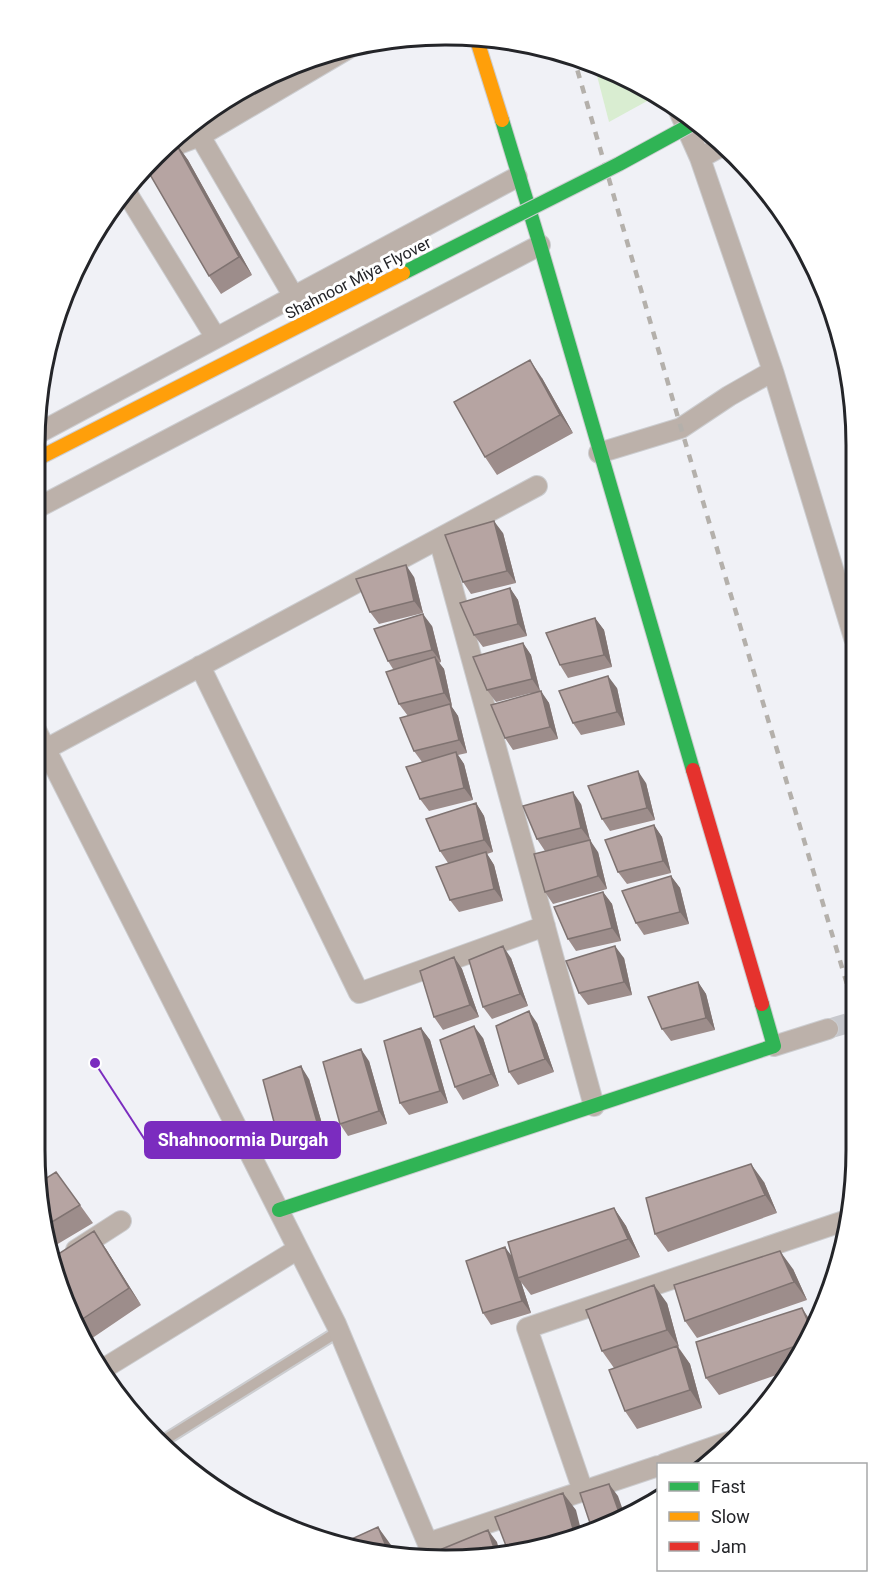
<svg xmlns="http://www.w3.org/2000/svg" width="891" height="1595" viewBox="0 0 891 1595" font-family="Roboto,sans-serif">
	<rect width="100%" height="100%" fill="#f0f1f6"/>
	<path fill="#d9edd1" d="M594,64L651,90L658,95L609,122Z"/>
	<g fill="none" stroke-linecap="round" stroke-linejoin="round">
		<path stroke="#c7c8cd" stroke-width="20" stroke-dasharray="20 10" stroke-linecap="butt" d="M828,1029L855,1021"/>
		<g stroke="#cccdd0" stroke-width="14">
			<path id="lane" d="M163,1441L339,1331"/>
		</g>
		<g stroke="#cccdd0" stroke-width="22">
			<path id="street" d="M679,111L700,158L773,371L854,638
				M200,136L294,297
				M163,150L200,136L351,47
				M700,158L724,145
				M125,190L216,338
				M35,435L517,177
				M599,453L681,428L729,396L773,371
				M35,509L540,245
				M439,539L594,1106
				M200,666L359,993L545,926
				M35,728L336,1324L433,1556
				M46,749L537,486
				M774,1046L828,1029
				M76,1250L121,1221
				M103,1369L298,1249
				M664,1464L731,1441
				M583,1491L527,1328L847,1220
				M428,1543L658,1466"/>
		</g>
		<g stroke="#cccdd0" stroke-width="16">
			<path id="fast" d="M502,120L540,245L693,770
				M279,1210L774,1046L762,1004"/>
		</g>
		<g stroke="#cccdd0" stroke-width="16">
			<path id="slow" d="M476,37L502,120"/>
		</g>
		<g stroke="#cccdd0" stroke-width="16">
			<path id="jam" d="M693,770L762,1004"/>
		</g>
		<use href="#lane" stroke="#bcb1aa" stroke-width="10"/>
		<use href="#street" stroke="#bcb1aa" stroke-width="20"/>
		<use href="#fast" stroke="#30b455" stroke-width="14"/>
		<use href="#slow" stroke="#ff9f0a" stroke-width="14"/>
		<use href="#jam" stroke="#e5322d" stroke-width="14"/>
		<path stroke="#b4b0ab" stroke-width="4.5" stroke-dasharray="8 8" stroke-linecap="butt" d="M573,55L681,428L855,1011"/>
		<g stroke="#cccdd0" stroke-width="16" stroke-linecap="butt">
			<path id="fast-bridge" d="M403,273L619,164L694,123"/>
		</g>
		<g stroke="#cccdd0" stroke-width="16" stroke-linecap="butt">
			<path id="slow-bridge" d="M35,460L403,273"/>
		</g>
		<use href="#fast-bridge" stroke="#30b455" stroke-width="14"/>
		<use href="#slow-bridge" stroke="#ff9f0a" stroke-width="14"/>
	</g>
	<path fill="#9d8d8b" d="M175,142L188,160L252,275L221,294L209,276Z
		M542,378L573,433L497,475L485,457Z
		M503,533L516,583L471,594L463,582Z
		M414,577L423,613L379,624L370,612Z
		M510,588L518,600L527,636L483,647L474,635Z
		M595,618L604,630L612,667L568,678L560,665Z
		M432,626L441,662L439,663L444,669L452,706H451L458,716L467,753L458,755L464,764L473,800L429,811L420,799L422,762L414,751L408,716L399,704L393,669L388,661Z
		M523,643L531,655L540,691L549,703L558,739L513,750L505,738L531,693L496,702L487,690Z
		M617,688L625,725L581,735L573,723Z
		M646,783L655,820L610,831L602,819Z
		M476,803L484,816L493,852L487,854L494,865L503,901L459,912L450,900L448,863L440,851Z
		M581,804L590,840L545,851L537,839Z
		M654,825L662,837L671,873L627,884L618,872Z
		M598,852L607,889L553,904L545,892Z
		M671,876L680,888L689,924L644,935L636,923Z
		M603,892L612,904L621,941L576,951L568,939Z
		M454,957L462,969L479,1017L443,1030L434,1017Z
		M511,958L528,1006L492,1019L483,1007Z
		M624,958L632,995L588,1005L579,993Z
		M698,982L706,994L715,1030L671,1041L662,1029Z
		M537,1023L554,1072L518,1085L509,1072Z
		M421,1028L430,1040L448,1103L409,1115L400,1103Z
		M483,1038L499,1086L463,1100L455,1087Z
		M369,1061L387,1124L348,1136L340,1124Z
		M309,1079L327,1141L287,1153L279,1141Z
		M40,1182L80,1205L93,1223L51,1248Z
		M764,1182L777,1213L668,1252L655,1234Z
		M614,1208L626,1226L640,1257L531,1295L521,1282L531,1313L491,1325L483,1313L512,1257Z
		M106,1249L141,1305L88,1341L56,1281Z
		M793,1269L807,1300L697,1338L685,1321Z
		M667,1303L679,1348L690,1364L702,1408L637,1429L625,1411L614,1368L602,1351Z
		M815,1326L801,1355L788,1371L719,1395L706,1378Z"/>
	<path fill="#7f7371" d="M175,142L188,160L252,275L239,257Z
		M530,360L542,378L573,433L560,415Z
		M494,521L503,533L516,583L507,571Z
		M406,565L414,577L423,613L414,601Z
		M510,588L518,600L527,636L518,624Z
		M423,614L432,626L441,662L432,650Z
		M595,618L604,630L612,667L604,655Z
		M523,643L531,655L540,691L532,679Z
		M435,657L444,669L452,706L444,693Z
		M608,676L617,688L625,725L617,712Z
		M541,691L549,703L558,739L550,727Z
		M450,704L458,716L467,753L459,740Z
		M456,752L464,764L473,800L464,788Z
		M638,771L646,783L655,820L647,808Z
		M573,792L581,804L590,840L581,828Z
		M476,803L484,816L493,852L484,840Z
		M654,825L662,837L671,873L663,861Z
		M590,840L598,852L607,889L598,876Z
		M486,852L494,865L503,901L494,889Z
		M671,876L680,888L689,924L680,912Z
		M603,892L612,904L621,941L612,928Z
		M503,946L511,958L528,1006L520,994Z
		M615,946L624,958L632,995L624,982Z
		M454,957L462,969L479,1017L470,1005Z
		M698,982L706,994L715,1030L706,1018Z
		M529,1011L537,1023L554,1072L545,1059Z
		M474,1026L483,1038L499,1086L491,1074Z
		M421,1028L430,1040L448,1103L440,1091Z
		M361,1049L369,1061L387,1124L379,1111Z
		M301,1066L309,1079L327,1141L319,1129Z
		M751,1164L764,1182L777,1213L765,1195Z
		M614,1208L626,1226L640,1257L628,1239Z
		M94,1231L106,1249L141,1305L129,1288Z
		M505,1247L514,1259L518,1278L521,1282L531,1313L522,1301Z
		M780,1251L793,1269L807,1300L794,1282Z
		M654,1285L667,1303L679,1347L667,1330Z
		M802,1308L814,1326L812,1331Z
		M677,1346L690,1364L702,1408L690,1390Z
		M609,1484L618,1496L625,1516L621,1518Z
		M563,1493L576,1510L582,1534L575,1536Z
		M378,1527L391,1545L393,1552L388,1551Z
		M488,1530L497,1542L500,1553L496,1554Z"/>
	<path fill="#b6a4a2" stroke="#7f7371" stroke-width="1.5" d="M175,142L239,257L209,276L145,166L165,148Z
		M530,360L560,415L485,457L454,402Z
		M494,521L507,571L463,582L445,535Z
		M406,565L414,601L370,612L356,579Z
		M510,588L518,624L474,635L460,603Z
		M423,614L432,650L388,661L374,629Z
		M595,618L604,655L560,665L546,633Z
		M523,643L532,679L487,690L473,657Z
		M435,657L444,693L399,704L386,672Z
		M608,676L617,712L573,723L559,691Z
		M541,691L550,727L505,738L491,705Z
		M450,704L459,740L414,751L400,718Z
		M456,752L464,788L420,799L406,767Z
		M638,771L647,808L602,819L588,786Z
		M573,792L581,828L537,839L523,806Z
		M476,803L484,840L440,851L426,819Z
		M654,825L663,861L618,872L605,840Z
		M590,840L598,876L545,892L534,854Z
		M486,852L494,889L450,900L436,867Z
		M671,876L680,912L636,923L622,891Z
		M603,892L612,928L568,939L554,907Z
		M503,946L520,994L483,1007L469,960Z
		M615,946L624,982L579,993L566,961Z
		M454,957L470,1005L434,1017L420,971Z
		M698,982L706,1018L662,1029L648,997Z
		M529,1011L545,1059L509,1072L496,1026Z
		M474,1026L491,1074L455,1087L440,1040Z
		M421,1028L440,1091L400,1103L384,1041Z
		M361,1049L379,1111L340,1124L323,1062Z
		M301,1066L319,1129L279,1141L263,1080Z
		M751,1164L765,1195L655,1234L646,1198Z
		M56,1172L80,1205L47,1225L40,1182Z
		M614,1208L628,1239L518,1278L508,1242Z
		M94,1231L129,1288L78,1322L56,1281L52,1258Z
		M505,1247L522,1301L483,1313L466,1261Z
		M780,1251L794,1282L685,1321L674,1285Z
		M654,1285L667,1330L602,1351L586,1310Z
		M802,1308L812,1331L807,1342L706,1378L696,1342Z
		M677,1346L690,1390L625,1411L609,1370Z
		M609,1484L621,1518L602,1529L593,1532L580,1493Z
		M563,1493L575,1536L508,1551L495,1517Z
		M378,1527L388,1551L350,1547L347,1541Z
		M488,1530L496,1554L472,1560L445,1557L442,1549Z"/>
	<g text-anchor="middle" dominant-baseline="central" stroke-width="6" stroke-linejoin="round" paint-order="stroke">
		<g font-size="16" fill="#242529" stroke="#fff">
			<text transform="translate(358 278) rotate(-27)">Shahnoor Miya Flyover</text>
		</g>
	</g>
	<path d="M0 0H891V1595H0ZM445 45H446A400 400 0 0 1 846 445V1150A400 400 0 0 1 446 1550H445A400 400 0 0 1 45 1150V445A400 400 0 0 1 445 45Z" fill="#fff" fill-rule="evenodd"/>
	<path fill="none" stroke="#242529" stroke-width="3" d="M445 45H446A400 400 0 0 1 846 445V1150A400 400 0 0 1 446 1550H445A400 400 0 0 1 45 1150V445A400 400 0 0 1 445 45Z"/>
	<path fill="none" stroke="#7b2cbf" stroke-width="2" d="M95 1063L145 1140"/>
	<circle fill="#7b2cbf" stroke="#fff" stroke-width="2" cx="95" cy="1063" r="6"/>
	<rect fill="#7b2cbf" stroke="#7b2cbf" stroke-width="2" x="145" y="1122" width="195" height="36" rx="6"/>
	<g font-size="18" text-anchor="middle" font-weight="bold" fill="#fff">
		<text x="243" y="1146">Shahnoormia Durgah</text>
	</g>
	<rect x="657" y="1463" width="210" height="108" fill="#ffffff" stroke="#a7a8a9" stroke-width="1.5"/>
	<rect x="669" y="1482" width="30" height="9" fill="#30b455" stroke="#a7a8a9" stroke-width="1.5"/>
	<text x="711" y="1493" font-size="18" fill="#242529">Fast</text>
	<rect x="669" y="1512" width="30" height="9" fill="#ff9f0a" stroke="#a7a8a9" stroke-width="1.5"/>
	<text x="711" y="1523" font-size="18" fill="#242529">Slow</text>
	<rect x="669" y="1542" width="30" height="9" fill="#e5322d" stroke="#a7a8a9" stroke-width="1.5"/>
	<text x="711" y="1553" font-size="18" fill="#242529">Jam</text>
</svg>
